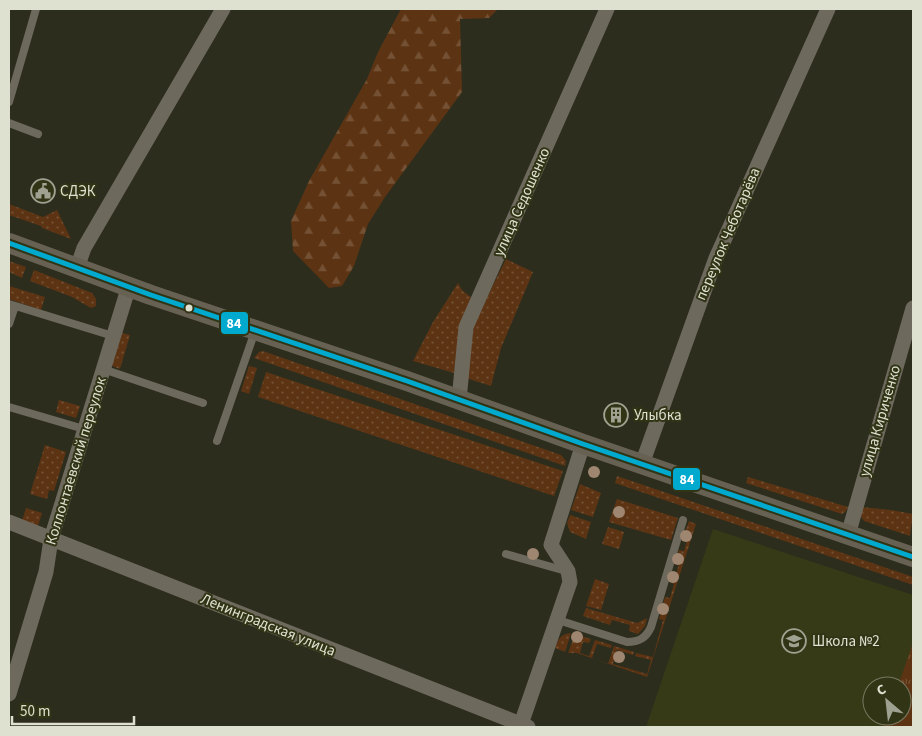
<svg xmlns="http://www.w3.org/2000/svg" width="922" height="736" viewBox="0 0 922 736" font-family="'Source Sans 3',sans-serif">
	<defs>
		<pattern id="grass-dots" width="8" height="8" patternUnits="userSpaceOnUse" patternTransform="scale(1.25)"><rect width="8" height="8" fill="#5d3413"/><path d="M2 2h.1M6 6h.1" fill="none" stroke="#745134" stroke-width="1.8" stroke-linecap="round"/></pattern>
		<pattern id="forest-firs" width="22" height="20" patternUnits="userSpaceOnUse" patternTransform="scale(1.25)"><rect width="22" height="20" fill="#5d3413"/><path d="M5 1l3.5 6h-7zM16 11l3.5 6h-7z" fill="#745134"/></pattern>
		<pattern id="park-tufts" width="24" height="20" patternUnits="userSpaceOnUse" patternTransform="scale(1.25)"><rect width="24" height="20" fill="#5d3413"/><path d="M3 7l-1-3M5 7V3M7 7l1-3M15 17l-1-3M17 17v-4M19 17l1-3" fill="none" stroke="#745134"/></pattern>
	</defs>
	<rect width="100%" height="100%" fill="#2c2d1d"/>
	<path fill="#373a17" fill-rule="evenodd" d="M713,529L913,595V727H646ZM872,686H902V716H872Z"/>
	<path fill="url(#grass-dots)" d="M9,204L43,217L57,210L71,239L42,228L41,226L9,215Z
		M506,259L533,272L501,348L491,386L466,378L472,328Z
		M9,261L26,267L22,278L9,272Z
		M34,270L92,293L96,299V306L91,308L72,297L30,281Z
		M458,283L462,290L473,299L454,373L413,361L433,322Z
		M9,286L45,297L41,310L9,299Z
		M122,333L130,335L120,369L112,366Z
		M263,351L561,455L566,461L565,466L254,358L259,352Z
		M249,366L257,368L249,394L241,391Z
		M266,372L563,471L554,496L258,397Z
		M59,400L80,406L76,418L56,412Z
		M45,445L66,452L54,491L49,490L47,499L30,494Z
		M617,476L913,577V585L615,483Z
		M748,477L848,507L846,511L842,514L746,483Z
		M580,484L601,493L593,517L571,510Z
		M617,499L678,518L671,540L609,522Z
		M861,507L891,510L913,514L910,536L864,521L859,514Z
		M26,508L42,513L38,526L22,521Z
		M570,515L591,522L586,539L570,532L567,523Z
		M689,521L696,524L647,677L577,653H568L575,634L591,639L589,643L583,642L580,653L589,656L595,640L612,645L611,648L597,644L592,658L608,664L614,646L634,652L633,655L617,650L613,664L647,674L651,660L635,656L636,653L653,657L663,620L659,619L665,597L670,598L674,584L670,582L672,574L676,575L679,563L676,562L679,550L684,551L687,540L683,538Z
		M608,527L624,532L619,549L602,544Z
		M595,579L609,584L601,610L586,606Z
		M586,608L637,623L647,618L645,626L638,634L629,631L630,625L612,620L610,625L583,616Z
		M571,633L565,652L555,648C558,639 561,634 571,633Z"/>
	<path fill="url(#forest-firs)" d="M401,9H498L489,18L460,19L462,92L385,197L368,224L354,266L342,286L329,288L293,251L291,221L309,181L367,79L378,52Z"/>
	<path fill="url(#park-tufts)" d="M913,643V727H883L887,716H902V686H898Z"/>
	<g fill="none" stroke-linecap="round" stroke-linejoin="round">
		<path stroke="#6e695d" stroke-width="8" d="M9,102L36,9
			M9,123L38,134
			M9,304L113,336
			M9,324L15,306
			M103,369L203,403
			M9,407L84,429
			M217,441L255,331
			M506,554L566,571
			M558,620L627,642C639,642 646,638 651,627L683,520"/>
		<path stroke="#6e695d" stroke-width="15" d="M77,268L84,248L223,9
			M459,400L466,327L607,9
			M642,464L716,258L828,9
			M9,522L528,727
			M848,535L913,308
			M9,694L46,572L51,539L129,286
			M520,727L570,582L568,571L551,545L583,444"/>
		<path stroke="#666152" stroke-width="20" d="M9,243L151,295L407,381L583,444L913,557"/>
		<g stroke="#323416" stroke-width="9">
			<path id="bus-1" d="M9,243L151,295L407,381L583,444L913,557"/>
		</g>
		<use href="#bus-1" stroke="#00a9ce" stroke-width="5"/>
	</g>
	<g fill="#9e8670">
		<circle cx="594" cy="472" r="6"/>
		<circle cx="619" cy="512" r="6"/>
		<circle cx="686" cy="536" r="6"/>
		<circle cx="533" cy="554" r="6"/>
		<circle cx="678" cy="559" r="6"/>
		<circle cx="673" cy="577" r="6"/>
		<circle cx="663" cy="609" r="6"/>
		<circle cx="577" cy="637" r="6"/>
		<circle cx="619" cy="657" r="6"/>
	</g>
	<defs>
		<g id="civic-ring" transform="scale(1.25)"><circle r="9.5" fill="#323416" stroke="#a0a291" stroke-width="1.5"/><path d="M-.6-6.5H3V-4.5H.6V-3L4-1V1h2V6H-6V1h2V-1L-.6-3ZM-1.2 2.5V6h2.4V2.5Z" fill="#a0a291"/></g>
		<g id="building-ring" transform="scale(1.25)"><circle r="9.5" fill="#323416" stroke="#a0a291" stroke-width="1.5"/><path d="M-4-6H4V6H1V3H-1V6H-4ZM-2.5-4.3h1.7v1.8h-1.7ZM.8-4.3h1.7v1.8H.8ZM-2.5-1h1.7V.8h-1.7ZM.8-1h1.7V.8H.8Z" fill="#a0a291"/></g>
		<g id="school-ring" transform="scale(1.25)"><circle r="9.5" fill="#323416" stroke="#a0a291" stroke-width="1.5"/><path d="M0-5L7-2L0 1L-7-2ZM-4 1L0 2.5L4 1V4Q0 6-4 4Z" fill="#a0a291"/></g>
	</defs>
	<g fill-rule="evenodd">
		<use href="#civic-ring" x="43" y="191"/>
		<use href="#building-ring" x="616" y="415"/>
		<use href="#school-ring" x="794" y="641"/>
	</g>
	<circle fill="#dfe1d0" stroke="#323416" stroke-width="2" cx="189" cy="308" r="4.5"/>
	<g text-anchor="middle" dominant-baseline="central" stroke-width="4" stroke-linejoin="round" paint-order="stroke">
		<g font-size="15" fill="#dfe1d0" stroke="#323416" text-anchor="start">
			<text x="60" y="191">СДЭК</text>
			<text x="634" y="415">Улыбка</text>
			<text x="812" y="641">Школа №2</text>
		</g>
		<g font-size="15" fill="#dfe1d0" stroke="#323416">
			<text transform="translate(522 202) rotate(-66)">улица Седошенко</text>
			<text transform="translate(728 234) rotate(-67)">переулок Чеботарёва</text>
			<text transform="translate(880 421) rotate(-74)">улица Кириченко</text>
			<text transform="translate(76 461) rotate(-73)">Коллонтаевский переулок</text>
			<text transform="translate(268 625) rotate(22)">Ленинградская улица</text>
		</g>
	</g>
	<g stroke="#323416" stroke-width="2">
		<rect x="220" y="311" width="29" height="24" rx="5" fill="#00a9ce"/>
		<rect x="672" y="467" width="29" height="24" rx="5" fill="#00a9ce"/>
	</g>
	<g font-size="14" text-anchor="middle" font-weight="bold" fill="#fff">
		<text x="234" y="328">84</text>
		<text x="687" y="484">84</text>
	</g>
	<rect width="922" height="736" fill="none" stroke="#dfe1d0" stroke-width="20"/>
	<g transform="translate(887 701) rotate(332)"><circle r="24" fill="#323416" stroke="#777960"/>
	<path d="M0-4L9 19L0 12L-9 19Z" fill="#a0a291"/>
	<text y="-8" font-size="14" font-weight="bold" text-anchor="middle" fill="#dfe1d0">С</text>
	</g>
	<path d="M12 716v8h122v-8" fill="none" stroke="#dfe1d0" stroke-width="2.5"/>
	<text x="20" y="716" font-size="15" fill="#dfe1d0" stroke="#323416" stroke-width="4" paint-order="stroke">50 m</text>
</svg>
